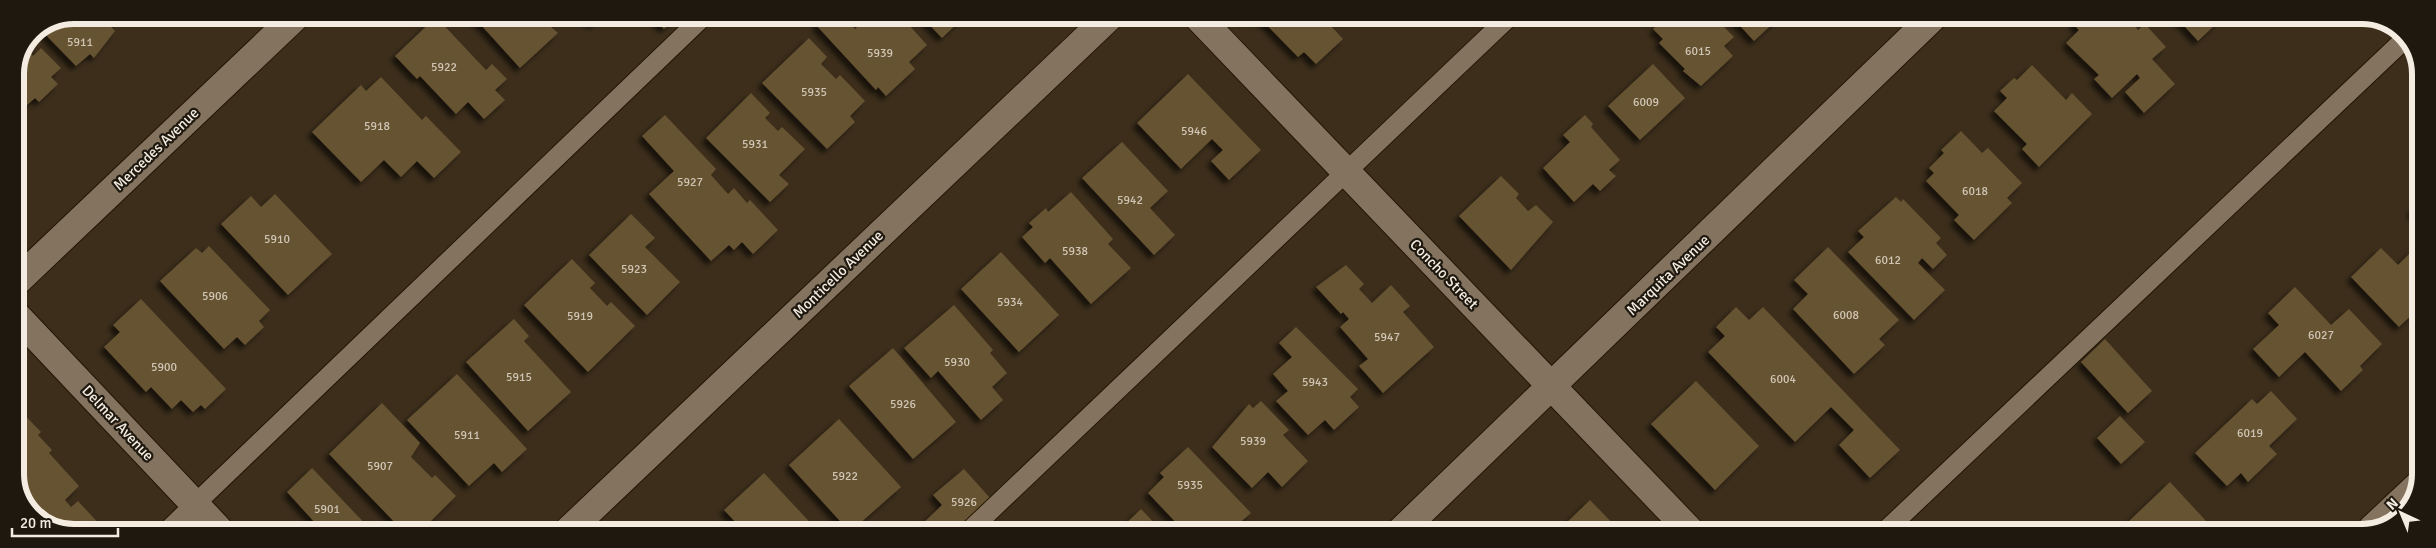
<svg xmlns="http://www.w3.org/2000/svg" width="2436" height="548" viewBox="0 0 2436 548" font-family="Signika,sans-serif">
	<defs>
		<filter id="shadow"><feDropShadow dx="-4.5" dy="4.5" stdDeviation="2.5" flood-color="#0009"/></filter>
	</defs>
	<rect width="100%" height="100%" fill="#3c2e1b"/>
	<path fill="#665233" filter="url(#shadow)" d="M74,15H100L115,31L94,58L90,54L76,66L40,29Z
		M472,15H562L550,26L558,33L520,68Z
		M583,15H603L593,25Z
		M651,15H679L664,29Z
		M826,15H843L855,29L870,15H900L927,45L909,62L915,69L886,96L878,87L876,90L816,25Z
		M920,15H966L942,38Z
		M1258,16H1339L1330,25L1343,39L1316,64L1304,52L1298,57Z
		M1667,16H1713L1734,37L1724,46L1733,56L1701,86L1683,71L1685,69L1659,43L1663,39L1653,29Z
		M1731,16H1781L1754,41Z
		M2081,16H2127L2138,30L2145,24L2166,47L2152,59L2175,84L2144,113L2125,92L2140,78L2137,74L2112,98L2094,79L2099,75L2066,43L2079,30L2073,24Z
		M2175,16H2212L2218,22L2198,41Z
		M436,17L486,70L492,64L507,79L495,90L505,100L484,119L468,102L456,114L420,76L417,79L395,56Z
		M809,38L827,57L821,64L836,79L840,75L865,101L850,116L855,122L827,149L762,83Z
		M26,48L33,56L41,48L61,68L51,77L58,84L39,102L35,98L27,105L23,101L15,109V74Z
		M1653,64L1685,98L1640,140L1608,106Z
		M2032,65L2066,100L2072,93L2092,114L2039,167L2022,149L2027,144L1994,111L2007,98L2000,91L2014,78L2017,80Z
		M1188,74L1261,150L1229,180L1211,161L1223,150L1212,139L1181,169L1137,123Z
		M381,77L422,120L426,116L461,152L434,178L417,161L401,177L384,160L361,182L312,132L361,85L366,91Z
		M751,93L770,113L765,118L778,131L782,127L805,149L779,175L789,184L770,202L706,138Z
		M665,115L716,169L711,175L728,194L734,188L747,203L750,200L778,230L753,254L742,242L734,250L729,245L711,261L649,194L674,171L642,136Z
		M1585,115L1593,124L1591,127L1620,160L1609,170L1616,176L1600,191L1593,184L1574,202L1543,168L1570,142L1563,135Z
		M1961,131L1982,153L1988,148L2022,183L2007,198L2012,203L1974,240L1954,220L1959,215L1926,181L1934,173L1929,168L1944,153L1941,150Z
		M1122,142L1168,191L1150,208L1175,235L1154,255L1082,178Z
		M1501,176L1519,194L1516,198L1528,211L1536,205L1553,222L1511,270L1459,216Z
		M1071,192L1113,239L1108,244L1131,268L1091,304L1050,258L1045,263L1022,237L1033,227L1029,223L1046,208L1048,212Z
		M275,194L332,254L288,295L221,224L251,196L261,207Z
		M1896,197L1901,202L1903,199L1941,238L1936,243L1947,255L1933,269L1922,258L1918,263L1945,290L1914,320L1848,252L1864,237L1858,231Z
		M2421,202L2420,214V222L2411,211Z
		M631,214L655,238L645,247L680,282L647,315L589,255Z
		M209,246L270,310L259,321L264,327L245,345L237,337L224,349L160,281L196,248L202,253Z
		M1828,247L1899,320L1879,339L1885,345L1854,374L1793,309L1808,294L1794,280Z
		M2381,248L2398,265L2413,250L2420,258V307L2399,327L2351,277Z
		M1001,252L1059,315L1019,352L961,289Z
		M572,259L595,283L590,288L607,306L611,302L635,326L588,372L524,305Z
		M1346,265L1364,284L1359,289L1372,303L1391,285L1410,306L1403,312L1434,347L1383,393L1359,366L1368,359L1340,327L1349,319L1343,312L1341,314L1316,287Z
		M2295,287L2331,325L2349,309L2382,344L2360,366L2363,370L2341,391L2305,352L2279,377L2253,349L2279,325L2268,313Z
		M141,299L226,389L205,409L201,405L193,412L181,400L172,409L151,387L146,392L104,347L120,332L113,325Z
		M954,305L993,350L990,353L1007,373L992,387L1003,400L981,420L938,371L931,378L904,348Z
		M1736,307L1749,320L1763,307L1900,450L1870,478L1839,445L1854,430L1831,407L1795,442L1708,352L1725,336L1716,327Z
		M514,319L529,336L524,341L571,392L528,431L466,362Z
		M1296,327L1358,389L1350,397L1359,407L1334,430L1325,420L1308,435L1276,401L1288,391L1273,374L1292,357L1279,343Z
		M2105,339L2152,391L2128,413L2081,362Z
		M893,348L956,422L913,459L849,386Z
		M457,374L527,449L502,472L494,463L469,486L407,420Z
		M1696,381L1759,446L1715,490L1651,424Z
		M2271,391L2297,419L2269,446L2277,454L2248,482L2241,473L2227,486L2195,453L2252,399L2257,404Z
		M1261,401L1289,430L1283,435L1308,461L1282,487L1268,472L1252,488L1212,447L1249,404L1253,408Z
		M382,403L420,443L411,457L432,478L435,475L456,496L427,525L433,532H404L329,454Z
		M15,405L41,432L38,435L52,450L49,453L79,486L65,500L71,507L78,501L102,527L97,532H62L28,510L15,482Z
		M2120,416L2145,442L2121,464L2097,438Z
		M839,419L901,487L850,532L789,465Z
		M1188,447L1251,513L1229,532H1185L1148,493L1164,477L1160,473Z
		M312,468L373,532H312L318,526L287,492Z
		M964,469L991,499L955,532H918L916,530L942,505L933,495Z
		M764,473L819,532H745L724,510Z
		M2170,482L2207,522L2195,533H2135L2126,524Z
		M1590,500L1622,533H1556Z
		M1141,509L1163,532H1117Z"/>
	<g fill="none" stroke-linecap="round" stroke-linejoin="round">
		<g stroke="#221604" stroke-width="21">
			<path id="service" d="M166,532L705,15
				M968,532L1510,16
				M1883,533L2407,37"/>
		</g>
		<g stroke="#221604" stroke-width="30">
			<path id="minor" d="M1197,16L1692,533
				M15,283L297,15
				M15,314L221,532
				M2372,529L2420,484
				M567,532L1110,16
				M1400,532L1934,16"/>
		</g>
		<use href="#service" stroke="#84745f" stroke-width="19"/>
		<use href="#minor" stroke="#84745f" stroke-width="28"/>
	</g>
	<g text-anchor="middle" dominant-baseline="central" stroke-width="4.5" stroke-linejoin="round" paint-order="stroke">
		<g font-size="12" fill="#d0c6b5">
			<text x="80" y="42">5911</text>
			<text x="1698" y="51">6015</text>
			<text x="880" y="53">5939</text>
			<text x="444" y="67">5922</text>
			<text x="814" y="92">5935</text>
			<text x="1646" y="102">6009</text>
			<text x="377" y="126">5918</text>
			<text x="1194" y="131">5946</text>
			<text x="755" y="144">5931</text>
			<text x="690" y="182">5927</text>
			<text x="1975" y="191">6018</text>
			<text x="1130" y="200">5942</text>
			<text x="277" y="239">5910</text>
			<text x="1075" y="251">5938</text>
			<text x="1888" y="260">6012</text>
			<text x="634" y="269">5923</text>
			<text x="215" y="296">5906</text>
			<text x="1010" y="302">5934</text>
			<text x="1846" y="315">6008</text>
			<text x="580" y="316">5919</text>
			<text x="2321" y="335">6027</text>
			<text x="1387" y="337">5947</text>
			<text x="957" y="362">5930</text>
			<text x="164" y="367">5900</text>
			<text x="519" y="377">5915</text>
			<text x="1783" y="379">6004</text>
			<text x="1315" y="382">5943</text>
			<text x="903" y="404">5926</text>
			<text x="2250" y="433">6019</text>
			<text x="467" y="435">5911</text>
			<text x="1253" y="441">5939</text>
			<text x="380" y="466">5907</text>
			<text x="845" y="476">5922</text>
			<text x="1190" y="485">5935</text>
			<text x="964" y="502">5926</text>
			<text x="327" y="509">5901</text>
		</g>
		<g font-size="15" fill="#f4ece0" stroke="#1e180f">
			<text transform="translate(156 149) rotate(-44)">Mercedes Avenue</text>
			<text transform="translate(838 274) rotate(-44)">Monticello Avenue</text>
			<text transform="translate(1444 274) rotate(46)">Concho Street</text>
			<text transform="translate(1668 275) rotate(-44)">Marquita Avenue</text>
			<text transform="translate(118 423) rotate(47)">Delmar Avenue</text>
		</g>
	</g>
	<path d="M0 0H2436V548H0ZM74 24H2362A50 50 0 0 1 2412 74V474A50 50 0 0 1 2362 524H74A50 50 0 0 1 24 474V74A50 50 0 0 1 74 24Z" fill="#1e180f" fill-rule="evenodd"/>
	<path fill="none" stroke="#f4ece0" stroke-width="6" d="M74 24H2362A50 50 0 0 1 2412 74V474A50 50 0 0 1 2362 524H74A50 50 0 0 1 24 474V74A50 50 0 0 1 74 24Z"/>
	<g transform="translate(2401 513) rotate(316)" stroke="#1e180f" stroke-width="4" paint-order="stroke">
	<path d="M0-4L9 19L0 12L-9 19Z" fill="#f4ece0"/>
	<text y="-8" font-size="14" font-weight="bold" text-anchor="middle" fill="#f4ece0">N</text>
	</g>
	<path d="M12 528v8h106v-8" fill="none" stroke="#f4ece0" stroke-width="2.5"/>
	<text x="20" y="528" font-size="15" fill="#f4ece0" stroke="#1e180f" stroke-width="4" paint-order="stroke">20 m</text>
</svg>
